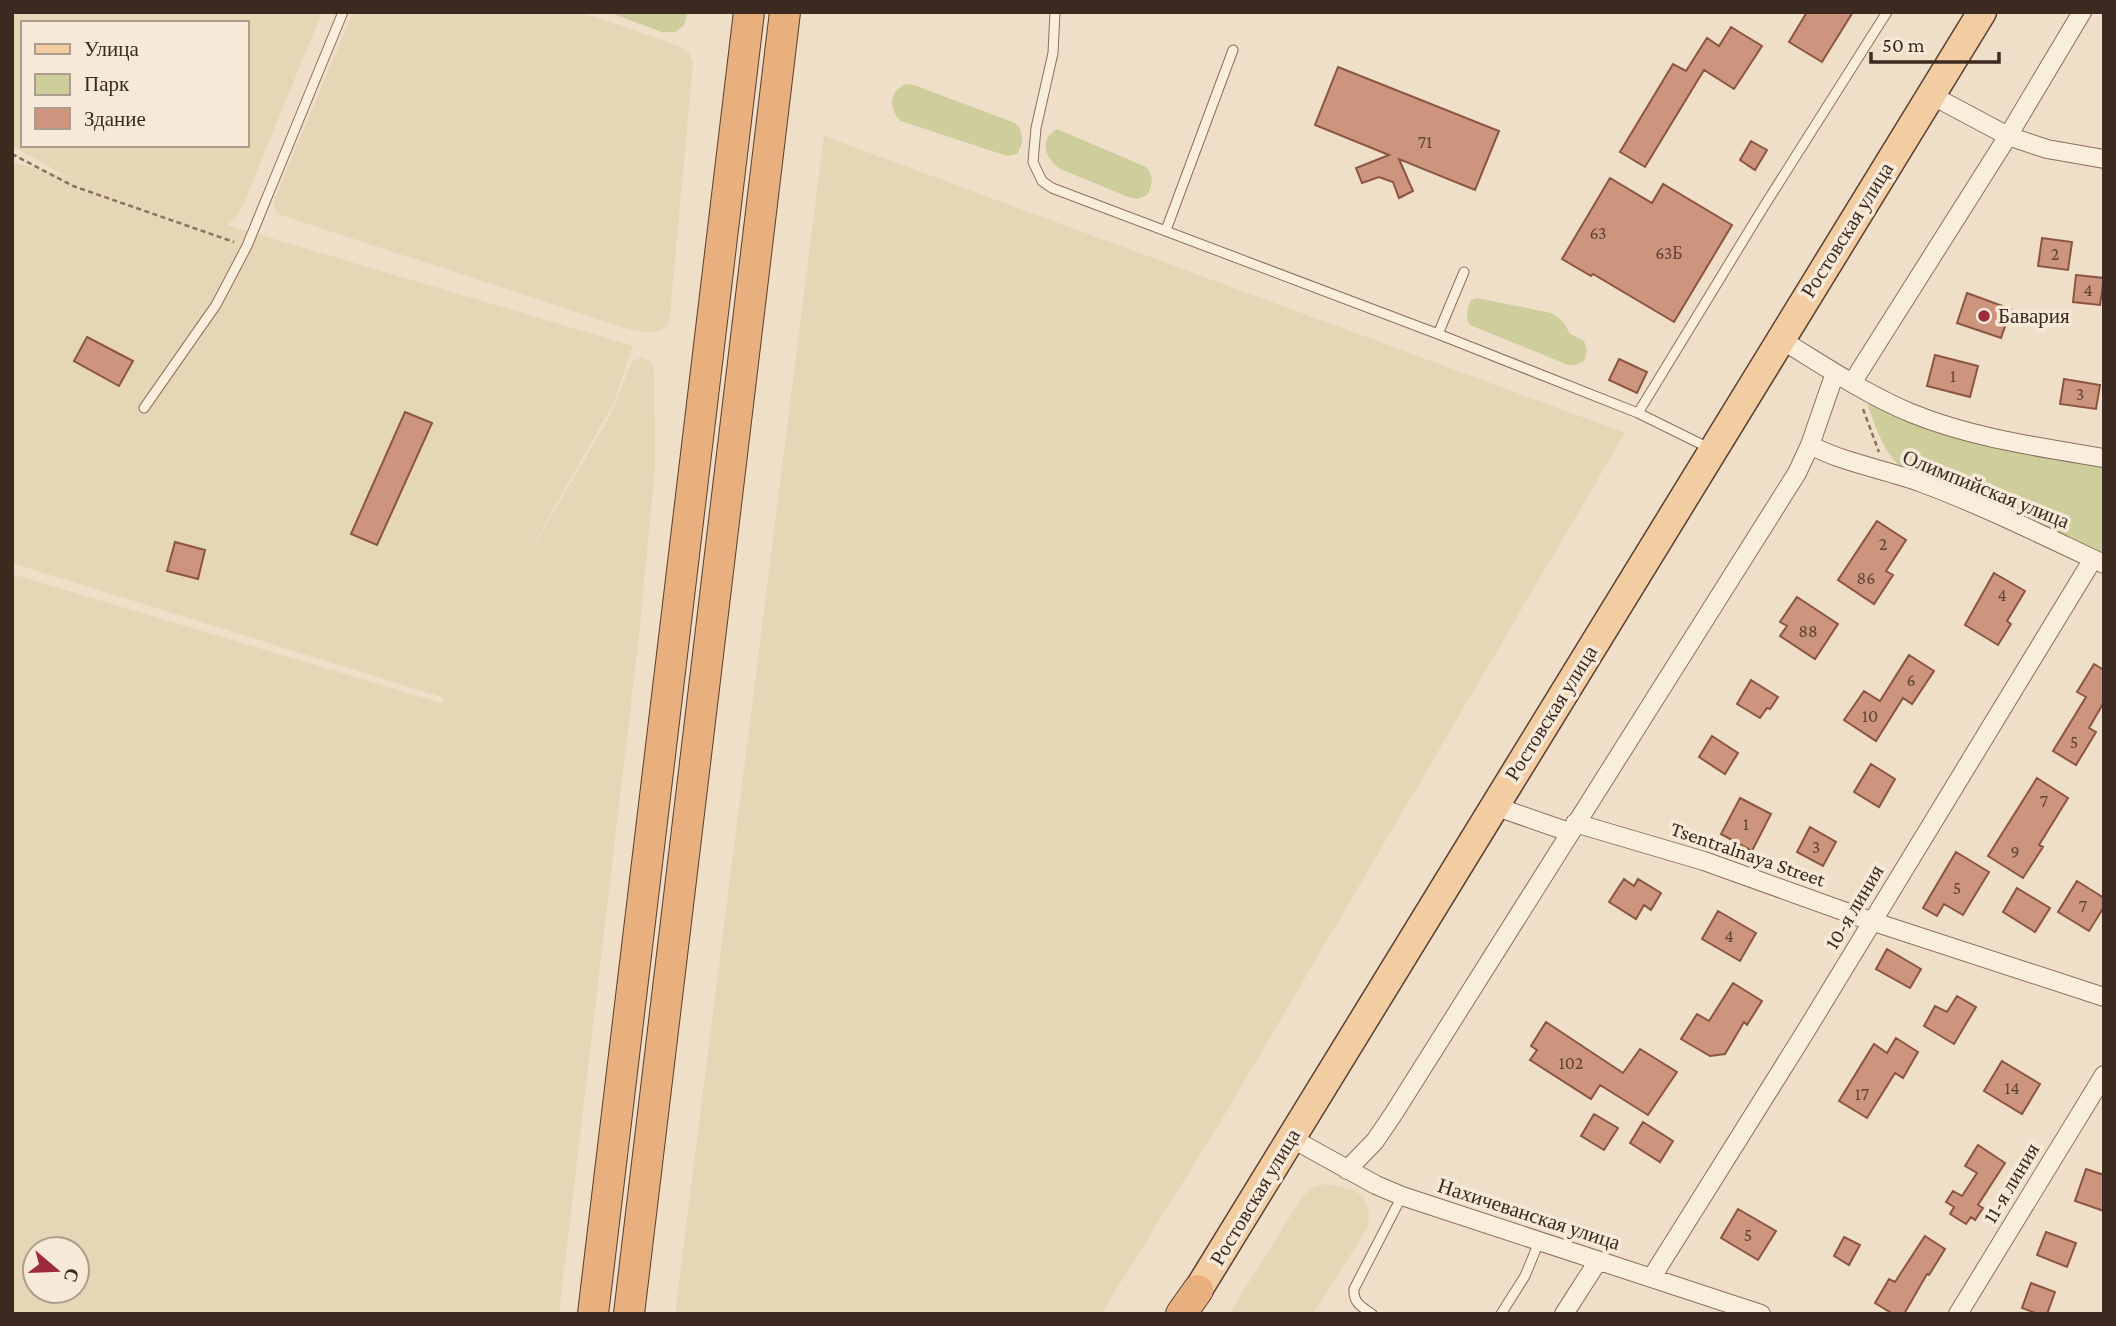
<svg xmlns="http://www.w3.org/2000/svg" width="2116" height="1326" viewBox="0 0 2116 1326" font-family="'Crimson Pro',serif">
	<rect width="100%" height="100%" fill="#efdec8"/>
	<path fill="#e5d7b5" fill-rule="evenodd" d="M12,12H322L243,205L237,216L227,225L633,346L613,404L513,581L609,418L632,361L641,358L649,361L654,367L655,467L639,636L559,1314H12V574L441,703L445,698L12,563V162L70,178L12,146ZM23,23H247V145H23ZM35,1249H77V1291H35Z
		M353,12H581L679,46L689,53L693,62L670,314L667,326L657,332L646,333L625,328L278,214L274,207V200Z
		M824,136L1625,433L1221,1121L1101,1314H675Z
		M1327,1184L1353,1190L1364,1197L1369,1212L1368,1227L1313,1314H1229L1303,1196L1315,1186Z"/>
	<path fill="#cecd9c" d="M608,12H688L684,25L675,32H662Z
		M906,84L914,85L1015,123C1024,132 1024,143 1017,154L1007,156L901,121C889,110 888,91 906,84Z
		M1057,129L1146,167C1154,175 1153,185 1147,195L1137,199L1128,197L1060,169C1045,158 1038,140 1057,129Z
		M1477,298L1547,312C1558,316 1565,321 1569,333L1584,341L1587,350L1585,360L1576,365H1568L1470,325C1465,316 1467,309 1471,300Z
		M1872,401L2104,465V555L1899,465C1882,449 1876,427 1868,406Z"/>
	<path fill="#cd947e" stroke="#8b5542" stroke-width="2" d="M1807,12H1853L1822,62L1789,42Z
		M1731,27L1762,46L1734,89L1704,70L1645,167L1620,152L1673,64L1686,71L1707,38L1719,46Z
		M1338,67L1499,131L1475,190L1399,159L1413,191L1399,198L1393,182L1379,177L1362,183L1356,168L1389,155L1315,125Z
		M1751,141L1767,150L1755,170L1740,160Z
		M1610,178L1652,203L1663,184L1732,225L1674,322L1593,274L1591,276L1562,259Z
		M2042,238L2072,242L2068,270L2038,266Z
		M2076,275L2104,278L2100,305L2073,302Z
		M1967,293L2011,309L2001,338L1957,323Z
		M87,337L133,361L119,386L74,361Z
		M1935,355L1978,366L1970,397L1927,386Z
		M1619,359L1647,372L1637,393L1609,380Z
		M2064,379L2100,385L2096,409L2060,404Z
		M405,412L432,423L377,545L351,534Z
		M1877,521L1906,540L1886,571L1893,575L1874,604L1838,580Z
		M175,542L205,550L198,579L167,571Z
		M1994,573L2025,591L2007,621L2011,624L1998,645L1965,625Z
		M1797,597L1838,624L1815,659L1780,636L1787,626L1780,622Z
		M1909,655L1934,671L1912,704L1903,698L1876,741L1844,720L1864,691L1880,701Z
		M2094,664L2104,670V702L2089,728L2096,732L2076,765L2053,751L2086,697L2077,692Z
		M1751,680L1778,697L1770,709L1767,708L1760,718L1737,704Z
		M1712,736L1738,753L1725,774L1699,757Z
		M1871,764L1895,779L1879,807L1854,792Z
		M2037,778L2068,798L2039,845L2043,847L2023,878L1988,856Z
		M1740,798L1771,814L1752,851L1721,834Z
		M1810,827L1836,842L1823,866L1797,852Z
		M1956,852L1989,872L1963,915L1944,904L1937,916L1923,908Z
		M1624,879L1634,886L1638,879L1661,893L1651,910L1644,905L1636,919L1609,902Z
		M2077,881L2104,898V907L2089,931L2058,912Z
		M2017,888L2050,908L2035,932L2003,912Z
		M1718,911L1756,933L1740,961L1702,939Z
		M1887,949L1921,969L1910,988L1876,969Z
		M1733,983L1762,1001L1747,1025L1744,1022L1725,1054L1710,1056L1681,1039L1697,1014L1709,1021Z
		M1957,996L1976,1007L1954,1044L1924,1026L1935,1006L1947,1012Z
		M1546,1022L1623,1073L1640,1049L1677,1072L1648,1115L1600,1085L1591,1099L1530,1060L1537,1050L1531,1046Z
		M1896,1038L1918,1052L1903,1078L1895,1073L1867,1118L1839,1101L1874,1044L1887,1053Z
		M2002,1061L2040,1084L2022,1114L1984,1091Z
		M1594,1114L1618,1128L1604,1150L1581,1136Z
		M1643,1122L1673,1141L1660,1162L1630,1143Z
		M1978,1145L2005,1163L1978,1205L1983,1208L1975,1220L1971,1217L1966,1224L1950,1214L1954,1207L1946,1202L1953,1191L1962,1196L1977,1173L1965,1166Z
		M2086,1169L2104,1175V1211L2075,1201Z
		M1738,1209L1776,1231L1758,1260L1721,1238Z
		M2046,1232L2076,1243L2067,1267L2037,1255Z
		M1925,1236L1945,1249L1929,1275L1927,1274L1904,1314H1893L1875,1303L1889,1279L1895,1282Z
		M1844,1237L1860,1245L1849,1265L1834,1256Z
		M2031,1283L2055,1292L2047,1314H2038L2022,1308Z"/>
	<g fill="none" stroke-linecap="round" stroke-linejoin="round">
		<g stroke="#8c6f5d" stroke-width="11">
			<path id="service" d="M1055,12L1053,53L1036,128L1033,162L1042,181L1052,188L1438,334L1638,413L1711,449
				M1166,230L1233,50
				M1438,334L1464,272
				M144,408L216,305L247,246L343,12
				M1638,413L1763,208L1887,12
				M1372,1314C1362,1307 1353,1303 1354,1289L1402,1196
				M1501,1314L1525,1276L1539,1242"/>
		</g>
		<g stroke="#8c6f5d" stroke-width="20">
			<path id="minor" d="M1931,95L2008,136L2047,149L2104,159
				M1780,339C1823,365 1865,394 1911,413C1972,438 2039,447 2104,458
				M1852,383L2008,136L2082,12
				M1810,445C1846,464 1885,469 1922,483C1984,506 2044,536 2104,564
				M1494,806L1569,832
				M1575,823L1704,861L1871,921L2104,997
				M1291,1138L1376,1185L1402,1196L1761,1314
				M1347,1170L1375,1141L1394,1113L1797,473L1810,445L1835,373
				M1652,1277L1804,1034L2093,559
				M1564,1314L1598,1261
				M1958,1314L2104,1075"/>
		</g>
		<g stroke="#5a3e31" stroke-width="31">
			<path id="primary" d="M1198,1290L1982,12"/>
		</g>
		<g stroke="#5a3e31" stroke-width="32">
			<path id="trunk" d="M593,1314L749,12
				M629,1314L785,12
				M1181,1314L1198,1290"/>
		</g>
		<path stroke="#8c6f5d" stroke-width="2.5" stroke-dasharray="5 3.5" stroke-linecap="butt" d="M12,154L73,186L234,242
			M1863,409L1879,452"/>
		<use href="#service" stroke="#f9eddc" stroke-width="9"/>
		<use href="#minor" stroke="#f9eddc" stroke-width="18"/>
		<use href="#primary" stroke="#f1cda1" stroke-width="28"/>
		<use href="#trunk" stroke="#e8b07e" stroke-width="30"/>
	</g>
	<circle fill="#9c2c3c" stroke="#f6e9d8" stroke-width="2.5" cx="1984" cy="316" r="7"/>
	<g text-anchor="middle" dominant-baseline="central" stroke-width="7" stroke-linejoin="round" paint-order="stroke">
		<g font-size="18" fill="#604438">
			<text x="1425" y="142">71</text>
			<text x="1598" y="233">63</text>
			<text x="1669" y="253">63Б</text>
			<text x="2055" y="254">2</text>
			<text x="2088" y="290">4</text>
			<text x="1953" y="376">1</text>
			<text x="2080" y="394">3</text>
			<text x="1883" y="544">2</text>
			<text x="1866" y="578">86</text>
			<text x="2002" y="595">4</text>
			<text x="1808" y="631">88</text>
			<text x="1911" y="680">6</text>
			<text x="1870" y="716">10</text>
			<text x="2074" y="742">5</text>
			<text x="2044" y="801">7</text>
			<text x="1746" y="824">1</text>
			<text x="1816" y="847">3</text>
			<text x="2015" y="852">9</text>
			<text x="1957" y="888">5</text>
			<text x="2083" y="906">7</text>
			<text x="1729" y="936">4</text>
			<text x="1571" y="1063">102</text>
			<text x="2012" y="1088">14</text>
			<text x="1862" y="1094">17</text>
			<text x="1748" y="1235">5</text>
		</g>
		<g font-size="21" fill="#3c2a20" stroke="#f6e9d8">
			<text transform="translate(1847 230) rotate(-58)">Ростовская улица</text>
			<text transform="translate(1986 489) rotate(22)">Олимпийская улица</text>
			<text transform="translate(1551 713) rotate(-58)">Ростовская улица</text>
			<text transform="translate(1748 854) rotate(19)">Tsentralnaya Street</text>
			<text transform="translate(1854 907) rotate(-59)">10-я линия</text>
			<text transform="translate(2011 1183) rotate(-59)">11-я линия</text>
			<text transform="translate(1255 1197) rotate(-59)">Ростовская улица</text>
			<text transform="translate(1529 1214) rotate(18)">Нахичеванская улица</text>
		</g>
		<g font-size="21" fill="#3c2a20" stroke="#f6e9d8" text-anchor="start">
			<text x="1998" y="316">Бавария</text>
		</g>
	</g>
	<rect width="2116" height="1326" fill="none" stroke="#3c2a20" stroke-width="28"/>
	<rect x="21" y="21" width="228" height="126" fill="#f6e9d8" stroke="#ac9d8e" stroke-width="2"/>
	<rect x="35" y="44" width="35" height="10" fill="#f1cda1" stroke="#ac9d8e" stroke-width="2"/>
	<text x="84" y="56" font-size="21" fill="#3c2a20">Улица</text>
	<rect x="35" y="74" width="35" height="21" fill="#cecd9c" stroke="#ac9d8e" stroke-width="2"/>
	<text x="84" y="91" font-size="21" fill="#3c2a20">Парк</text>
	<rect x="35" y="108" width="35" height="21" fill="#cd947e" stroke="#ac9d8e" stroke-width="2"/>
	<text x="84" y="126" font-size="21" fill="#3c2a20">Здание</text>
	<g transform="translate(56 1270) rotate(109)"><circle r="33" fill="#f6e9d8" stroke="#ac9d8e" stroke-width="2"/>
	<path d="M0-5L12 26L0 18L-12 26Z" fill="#9c2c3c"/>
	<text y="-10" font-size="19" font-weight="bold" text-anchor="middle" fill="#3c2a20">С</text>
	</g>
	<path d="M1871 52v10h128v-10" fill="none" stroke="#3c2a20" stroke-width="3.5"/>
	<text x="1882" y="52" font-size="21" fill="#3c2a20" stroke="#f6e9d8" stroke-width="5" paint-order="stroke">50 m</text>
</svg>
